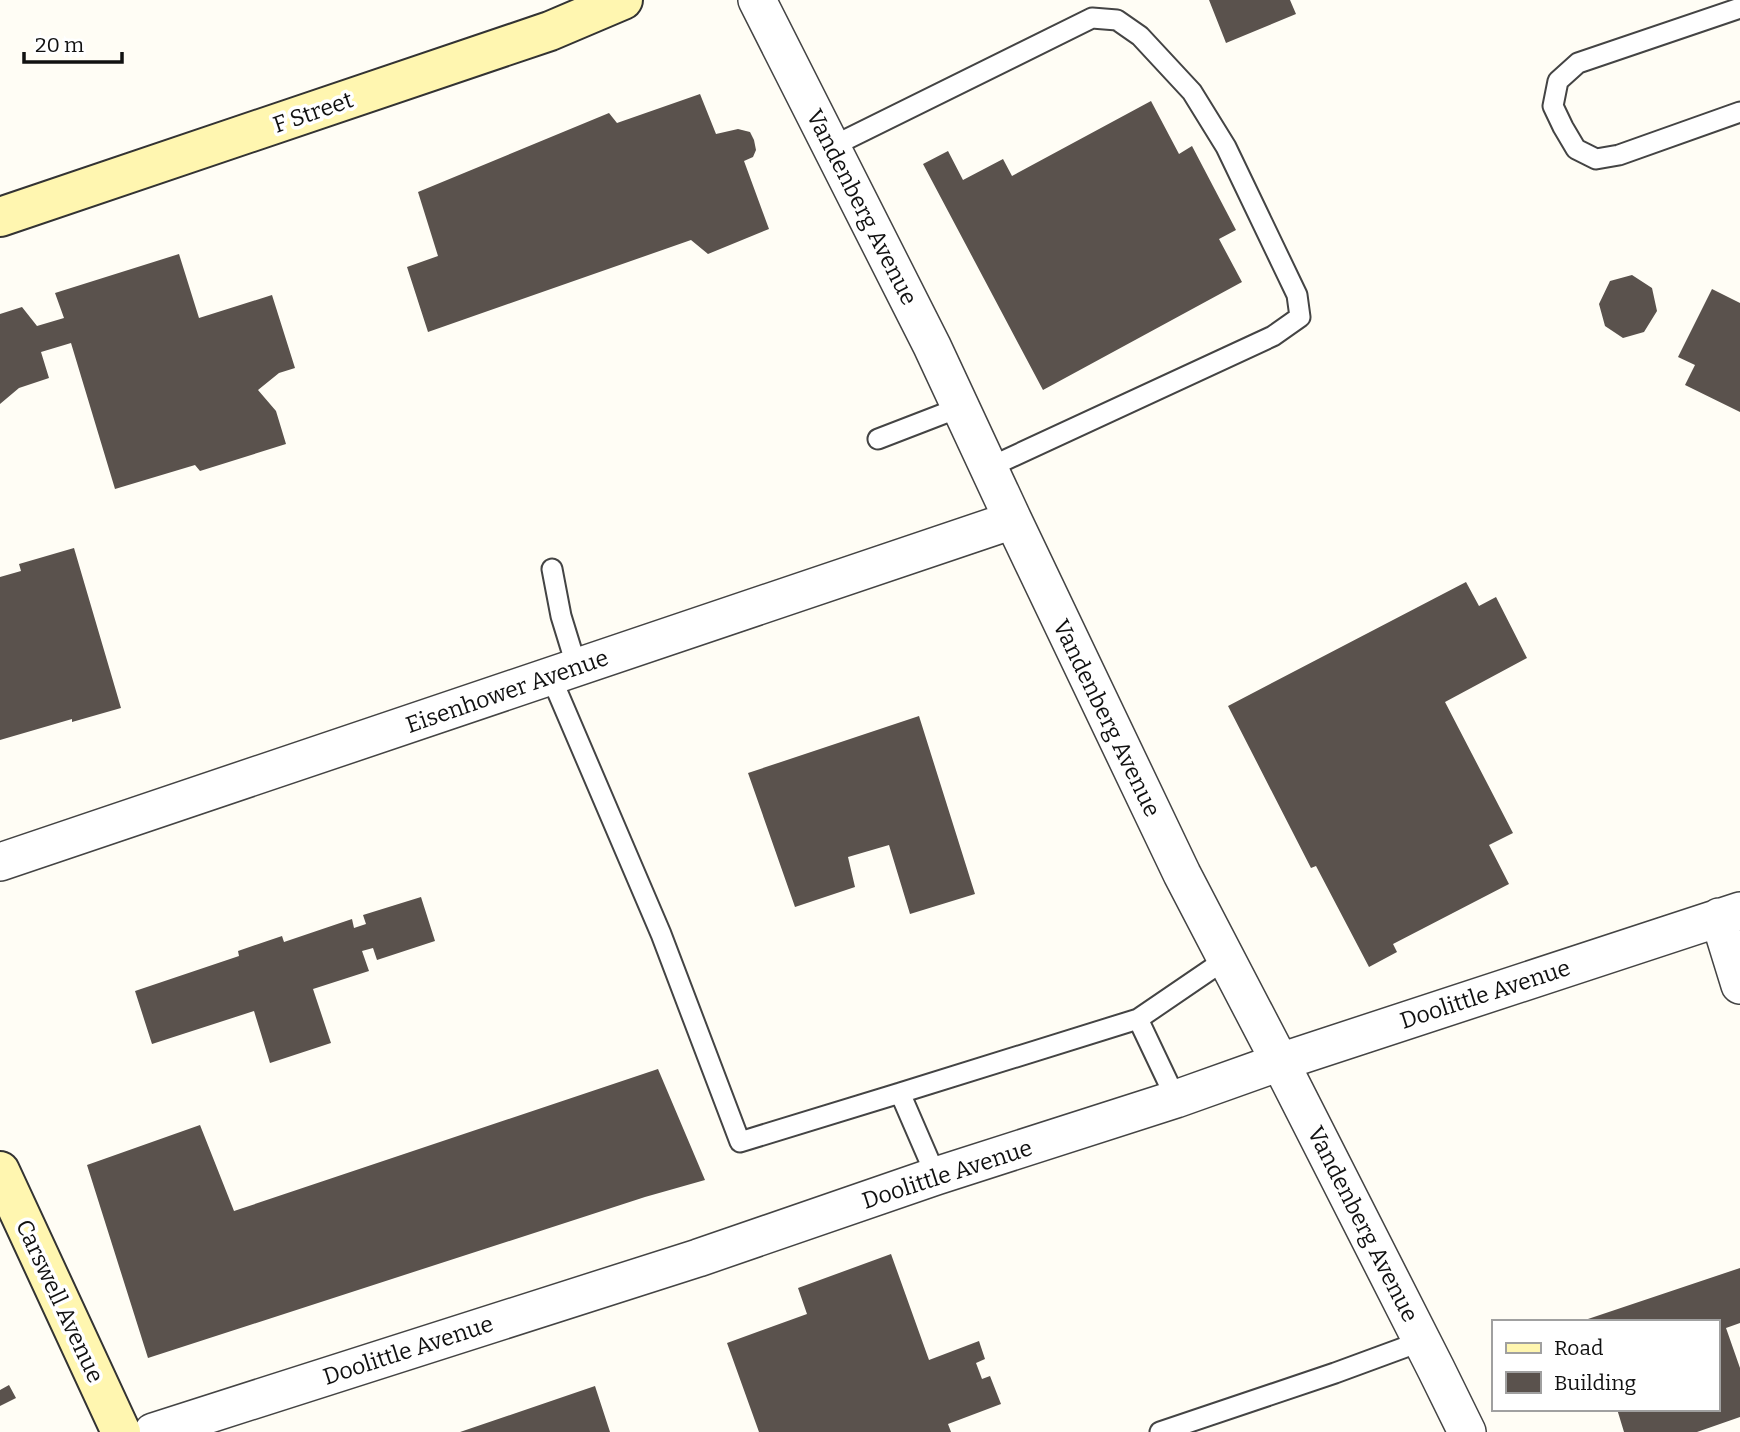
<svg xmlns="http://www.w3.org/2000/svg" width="1740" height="1432" viewBox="0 0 1740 1432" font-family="Bitter,serif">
	<rect width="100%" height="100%" fill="#fffdf5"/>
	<path fill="#5a524d" d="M1209,0H1290L1296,14L1226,43Z
		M700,94L716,134L738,129L750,132L754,140L756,150L753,157L744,161L769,229L708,254L691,240L428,332L407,267L438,256L418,192L609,113L617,123Z
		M1151,101L1179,154L1192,146L1236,230L1219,239L1242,282L1043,390L923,164L948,151L963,180L1003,159L1012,176Z
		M179,254L199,318L272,295L295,368L279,373L258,390L276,411L286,444L200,471L195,465L115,489L71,343L41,352L49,378L19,388L0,404V314L22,307L37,326L64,318L55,293Z
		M1632,275L1652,288L1657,311L1644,332L1623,338L1605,326L1599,304L1610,281Z
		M1712,289L1740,303V412L1685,385L1695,365L1678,357Z
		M74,548L121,708L72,722V719L0,740V577L21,571L19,564Z
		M1466,582L1479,606L1496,597L1527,658L1445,702L1513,833L1489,845L1509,884L1393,944L1397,952L1369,967L1316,866L1311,868L1228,706Z
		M919,716L975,894L910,914L889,845L848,857L855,887L795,907L748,773Z
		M421,897L435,941L377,960L373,948L362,951L369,971L313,989L331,1043L270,1063L254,1011L152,1044L135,991L239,956L238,951L282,936L284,942L352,919L354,928L366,924L363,915Z
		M658,1069L705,1180L645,1197L148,1358L87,1165L200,1125L234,1211Z
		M891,1254L929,1360L979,1341L985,1359L976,1363L982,1379L990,1376L1001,1404L948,1424L951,1432H759L727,1343L807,1314L798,1288Z
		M1740,1268V1323L1726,1328L1740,1368V1417L1697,1432H1624L1617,1409H1717V1322L1582,1321Z
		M9,1385L16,1398L0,1406V1390Z
		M595,1386L610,1432H460Z"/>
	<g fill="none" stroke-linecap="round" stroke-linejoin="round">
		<g stroke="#444" stroke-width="23">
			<path id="lane" d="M1740,8L1578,63L1558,81L1553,106L1563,127L1576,149L1596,159L1619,155L1740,112
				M831,147L1092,18L1117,20L1140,36L1192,92L1226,147L1297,295L1300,317L1273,336L988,468
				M878,439L961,407
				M552,569L561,616L577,668
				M551,677L661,934L740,1142L900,1093L936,1176
				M1138,1019L1176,1099
				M900,1093L1138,1019L1226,959
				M1160,1432L1335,1373L1422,1341"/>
		</g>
		<g stroke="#444" stroke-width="40">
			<path id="street" d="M757,0L932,346L1013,520L1182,874L1280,1062L1436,1369L1467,1432
				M0,862L1013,520
				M1719,917L1740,985
				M153,1432L698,1258L936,1176L1176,1099L1280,1062L1740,911"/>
		</g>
		<g stroke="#333" stroke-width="42">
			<path id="secondary" d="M0,217L550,31L623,0
				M0,1171L121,1432"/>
		</g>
		<use href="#lane" stroke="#fff" stroke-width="19"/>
		<use href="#street" stroke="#fff" stroke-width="37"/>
		<use href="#secondary" stroke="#fff6b0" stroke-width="38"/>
	</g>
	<g text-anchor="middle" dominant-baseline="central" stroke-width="7" stroke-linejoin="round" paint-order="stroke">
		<g font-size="23" fill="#111" stroke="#fff">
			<text transform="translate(313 112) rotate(-19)">F Street</text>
			<text transform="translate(862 207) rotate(63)">Vandenberg Avenue</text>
			<text transform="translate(507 691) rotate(-19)">Eisenhower Avenue</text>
			<text transform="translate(1107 718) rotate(64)">Vandenberg Avenue</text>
			<text transform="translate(1485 994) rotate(-18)">Doolittle Avenue</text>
			<text transform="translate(947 1174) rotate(-18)">Doolittle Avenue</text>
			<text transform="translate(1363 1224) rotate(63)">Vandenberg Avenue</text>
			<text transform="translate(60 1301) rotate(65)">Carswell Avenue</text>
			<text transform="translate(408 1350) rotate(-18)">Doolittle Avenue</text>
		</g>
	</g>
	<rect x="1492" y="1320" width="228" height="91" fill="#ffffff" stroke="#a0a0a0" stroke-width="2"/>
	<rect x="1506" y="1343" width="35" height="10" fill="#fff6b0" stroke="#a0a0a0" stroke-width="2"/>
	<text x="1554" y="1355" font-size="21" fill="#111111">Road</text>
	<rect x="1506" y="1372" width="35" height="21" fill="#5a524d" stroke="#a0a0a0" stroke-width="2"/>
	<text x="1554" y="1390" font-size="21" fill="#111111">Building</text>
	<path d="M24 52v10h98v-10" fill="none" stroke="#111111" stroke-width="3.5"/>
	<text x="35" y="52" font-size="21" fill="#111111" stroke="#ffffff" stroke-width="5" paint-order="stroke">20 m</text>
</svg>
